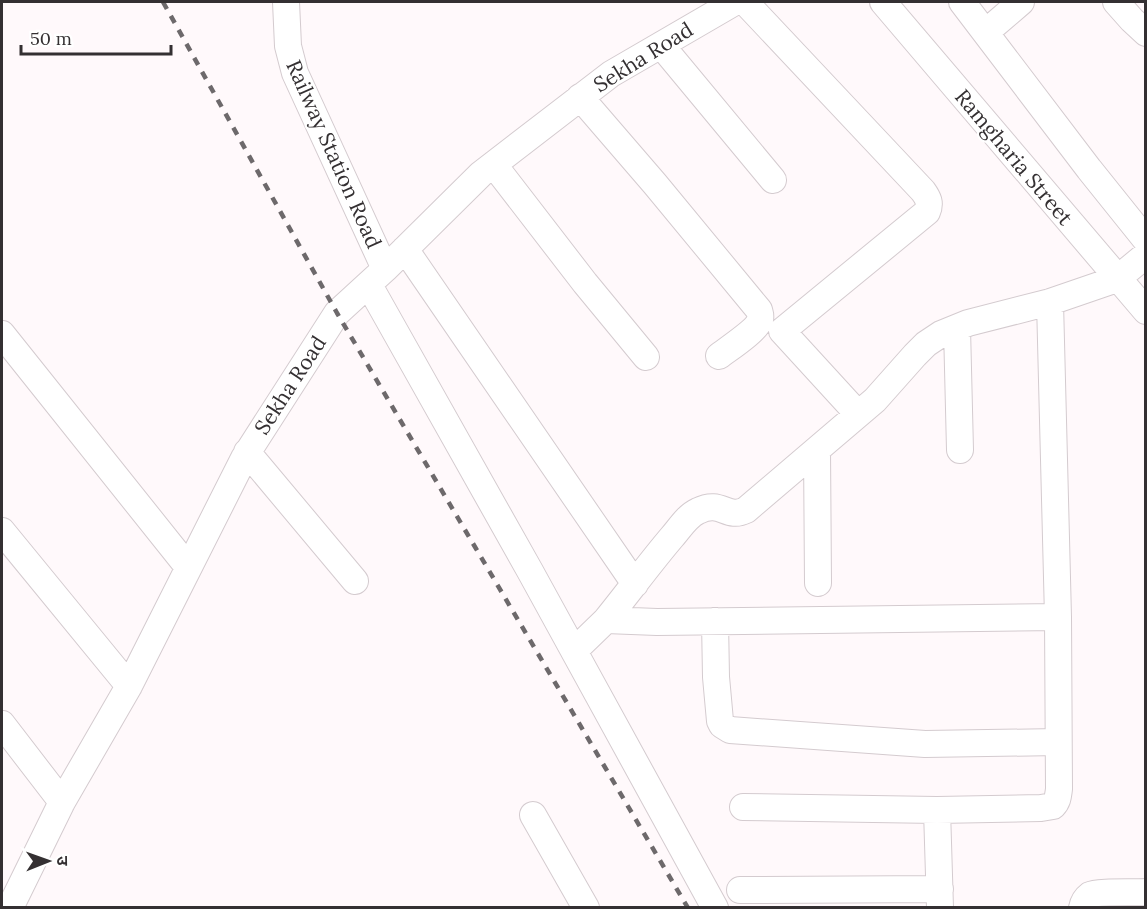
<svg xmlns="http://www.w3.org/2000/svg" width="1147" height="909" viewBox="0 0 1147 909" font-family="Lora,'Noto Sans Devanagari',serif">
	<rect width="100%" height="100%" fill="#fff9fb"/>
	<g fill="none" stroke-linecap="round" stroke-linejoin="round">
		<g stroke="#d4cbcf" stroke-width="28">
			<path id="minor" d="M286,2L288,46L295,73L385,269
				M745,2L923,191C928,198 931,203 927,212L782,331L858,414
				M883,2L1146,311
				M962,2L1089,169L1146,240
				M1116,2L1132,20L1146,33
				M986,32L1021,2
				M661,45L773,180
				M580,97L655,184L759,310C760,314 761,315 760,320C757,330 728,349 719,356
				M494,165L585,283L646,357
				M405,249L635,584
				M369,285L530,571L715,908
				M957,328L960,450
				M2,334L188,567
				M817,450L818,583
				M247,452L355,581
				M2,531L129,686
				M1058,617L657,622L606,620C628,593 649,564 672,537C680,528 687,516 698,511C722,499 726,520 746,510L875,400L915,355L926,344L941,334L968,323L1050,302L1117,279L1146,255
				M715,621L716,677L720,721L722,725L730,730L925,744L1058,742
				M574,651L606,620
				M2,724L62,802
				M743,807L937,810L1041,808L1053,806C1058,801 1058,796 1059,789L1058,617L1050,302
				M937,810L940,908
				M533,815L586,908
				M740,890L940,889
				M10,908L62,802L129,686L244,458L337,313L385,269L481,174L611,74L735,2
				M1082,908C1083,903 1086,898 1090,895C1098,891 1134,893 1146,892"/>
		</g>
		<use href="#minor" stroke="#fff" stroke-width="26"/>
		<path stroke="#6d696b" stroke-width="4.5" stroke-dasharray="8 8" stroke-linecap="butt" d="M163,2L337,313L688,908"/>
	</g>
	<g text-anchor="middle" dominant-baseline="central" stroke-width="4.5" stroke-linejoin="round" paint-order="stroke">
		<g font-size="21" fill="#343032" stroke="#fff">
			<text transform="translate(643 57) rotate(-32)">Sekha Road</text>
			<text transform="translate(334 154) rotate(66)">Railway Station Road</text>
			<text transform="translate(1014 157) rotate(50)">Ramgharia Street</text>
			<text transform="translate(290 385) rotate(-57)">Sekha Road</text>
		</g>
	</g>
	<rect width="1147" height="909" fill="none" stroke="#343032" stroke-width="6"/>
	<g transform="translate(48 861) rotate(89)" stroke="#ffffff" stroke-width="4.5" paint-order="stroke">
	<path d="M0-4.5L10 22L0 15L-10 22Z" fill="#343032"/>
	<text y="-9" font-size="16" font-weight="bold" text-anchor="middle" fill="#343032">उ</text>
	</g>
	<path d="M21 45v9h150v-9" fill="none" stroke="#343032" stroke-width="3"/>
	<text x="30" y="45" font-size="18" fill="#343032" stroke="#ffffff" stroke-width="4.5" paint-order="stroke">50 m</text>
</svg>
